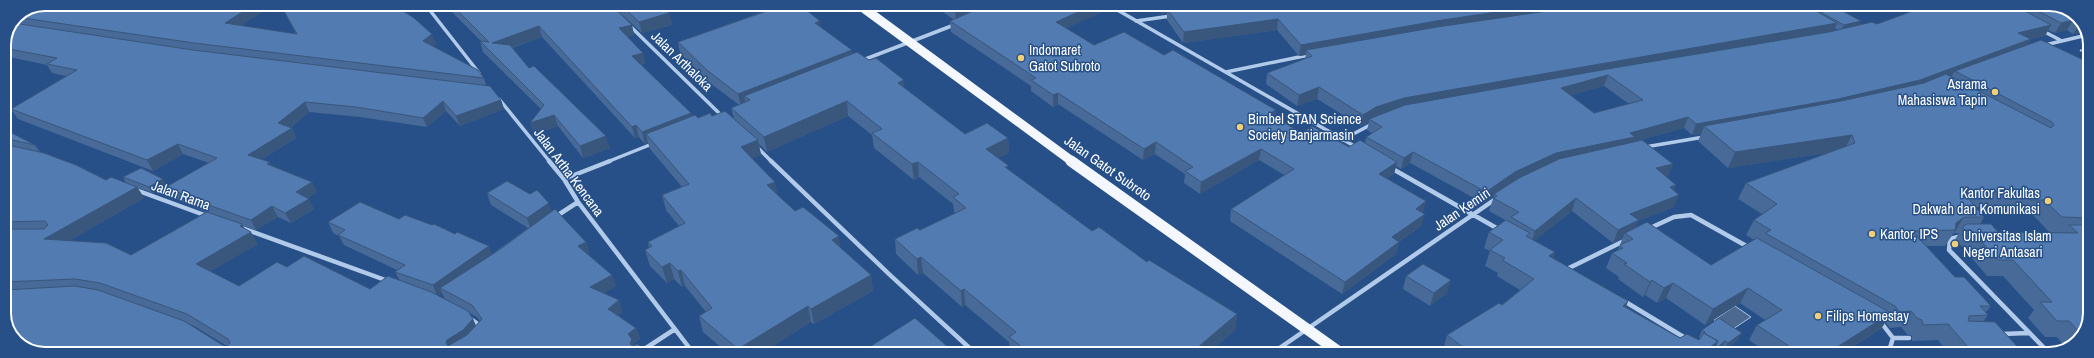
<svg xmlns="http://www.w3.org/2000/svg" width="2094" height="358" viewBox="0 0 2094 358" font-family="'Archivo Narrow',sans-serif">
	<rect width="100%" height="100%" fill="#265087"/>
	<path fill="#4c6991" stroke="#a6c5e9" d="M1735,306L1751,317L1730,331L1714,320Z"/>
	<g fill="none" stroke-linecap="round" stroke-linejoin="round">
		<path stroke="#b2cae9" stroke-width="2" stroke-dasharray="2 2.5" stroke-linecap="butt" d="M2080,50L2090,55"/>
		<path stroke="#b2cae9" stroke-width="3.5" d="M278,4H303
			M425,4L479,73
			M1107,4L1356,147
			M1136,21L1171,16
			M629,25L723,117
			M2043,31L2060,40
			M2045,45L2087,35
			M863,60L954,25
			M1226,72L1309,55
			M499,99L550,162
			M1342,140L1372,124
			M757,147L772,162
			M1645,147L1704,137
			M607,162L652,144"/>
		<path stroke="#b2cae9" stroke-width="4.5" d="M549,161L564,179L578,202L694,354
			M771,161L890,275L976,354
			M1391,168L1500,230
			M564,179L610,161
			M136,190L207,216
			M555,217L578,202
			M242,228L388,281
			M1648,229L1674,217L1691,215L1750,248
			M1962,236L1950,239L1949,250L2050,354
			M1567,269L1626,240
			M1624,301L1687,339
			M468,317L482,327
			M1879,323L1883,325L1893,338L1890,348L1885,354
			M2001,334L2029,333
			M1893,338H1909
			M637,354L675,329
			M1271,354L1497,198"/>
		<path stroke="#f4f8fe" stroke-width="9" d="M858,4L1073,162"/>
		<path stroke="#f4f8fe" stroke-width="11" d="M1071,161L1342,354"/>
	</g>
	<path fill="#476a98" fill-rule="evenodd" d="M45,4H262L265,10L240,26L296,34L280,4L436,44L432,46L484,78L486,85L501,100L504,109L460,126L446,111L427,127L360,117L309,112L290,128H292L296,138L262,159L273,166L312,182L317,192L308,198L314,209L291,223L278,217L256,230L243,226L245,229L258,244L210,271L239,286L287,267L370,289L400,281L395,272L397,270L344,245L339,236L333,233L328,222L399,219L492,254L528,228L491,205L487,193L552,211L586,242L589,254H588L612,275L616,286L604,293L619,300L622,312L618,315L636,328L640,339L634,343L635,346L647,354H39L4,318V103L12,114L5,130L35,145L40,152L106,180L126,183L123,177L167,185L153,193L138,188L144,198L69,241L131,255L206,212L172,197L166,187L209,163L183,154L153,171L18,119L11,109L66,76L52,73L47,65L9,57L4,58V45L16,16ZM442,293L445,299L438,296ZM468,312L477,317L480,321L476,326L473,319ZM187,323L194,326L227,346H224Z
		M444,4H676L665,7L669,13L672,25L642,33L616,9L632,25L634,35L628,37L643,53L645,63L641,65L691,113L692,116L698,118L712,116L734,118L731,108L739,105L710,83L680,53L678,42L765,11L763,4H800L807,9V11L820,27L852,54L905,88L965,134L1008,138L1009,153L998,158L1009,170L1092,231L1147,262L1237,314L1235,330L1207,354H1010V353L1009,342L965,305L962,307L923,273L918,275L896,254L895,239L920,230L955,213L954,212L953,204L919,177L914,180L874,148L872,135L848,116L767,152L759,144L761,155L752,158L777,195L795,211L840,248L871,275L873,291L814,324L811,322L760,354H729L703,332L699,316L706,312L685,286L682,287L674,279L667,283L650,266L645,250L649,248L648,242L679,226L666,210L662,195L682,187L650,149L648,143L645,144L639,137L635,138L542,37L512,48L529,68L610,148L583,158L558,126L534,134L530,123L541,109L483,52L480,41H481Z
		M718,4H746L726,10Z
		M931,4H1109V9L1066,28L1094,45L1164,55L1276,110L1275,118L1302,133L1349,147L1365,143L1366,137L1372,133L1367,130L1369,122L1361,126L1317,99L1297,106L1266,84L1267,73L1305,59L1306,55L1299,56L1277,30L1183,43L1167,20V13L1162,14L1156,6L1143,12L1129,4H1829L1861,21L1859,24H1877L1913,11L1899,4H2055L2078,16L2090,40V44L2082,39L2086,32L2073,34L2067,30L2055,33L2048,30L2045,36L2030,39H2031L2028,44L2090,63V319L2076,344L2066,348L2057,337H2045L2028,318L2034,310L2003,276H1987L1961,245L1953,246V243L1959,233H1954L1953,234L1945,246H1926L1955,277L1991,306L1986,312L1988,315L1983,322L2024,354H1949L1938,340L1912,341V336L1907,334L1901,327L1890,328L1885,322L1881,329L1841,354H1769L1749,340L1757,325L1765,320L1740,303L1705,325L1666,298L1657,303L1645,295L1643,297L1618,279L1619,277L1606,268L1612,253L1618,250L1623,237L1613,243L1572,211L1534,241L1555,252L1553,258L1628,301L1626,307L1680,338L1699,340L1700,338L1699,337L1702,330L1738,340L1724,350L1722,348L1715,353L1712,352L1711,354H1446L1443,351L1447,335L1502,305L1520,290L1497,276L1498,273L1485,266L1490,251L1484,248L1489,232L1505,220L1489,211L1494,196L1483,203L1410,163L1401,169L1396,166L1394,174L1387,178L1423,213L1421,226L1399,242L1396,254L1342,294L1230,221L1231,209L1284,175L1259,160L1200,194L1184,183L1185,174L1155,154L1143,160L1058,104L1053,107L1031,91V86L951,32L950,21L953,19ZM1834,28L1838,30L1833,31ZM1604,86L1629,104L1594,113L1571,95ZM1684,128L1692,135L1701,134L1698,141L1728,168L1832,152L1746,183L1738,199L1762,214L1754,220L1746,235L1754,240L1711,265L1635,228L1638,221L1674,207V190L1676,185L1666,177L1668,176L1673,164L1633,142ZM1975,207L2013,208L2020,215H2033L2050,233L1998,232L1980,224L1984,217Z
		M1406,276L1447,293L1430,306L1403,289Z
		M871,346L956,354H872Z"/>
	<path fill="#39567c" d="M255,4H262L265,10L230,33L225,23Z
		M659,4H676L660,9Z
		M725,4H746L726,10Z
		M970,4H998L956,21L955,10Z
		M1096,4H1109V9L1056,33V22Z
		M1143,4H1156V6L1143,12Z
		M1163,4H1229L1167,9V13L1162,14Z
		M1550,4H1620L1306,50V55L1299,56L1301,45L1436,21Z
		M1916,4H1934L1913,11Z
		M669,13L672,25L642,33L639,22Z
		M1278,19L1277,30L1183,43L1184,32Z
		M2073,20L2067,30L2055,33L2061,23Z
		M820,21L821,32L815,23Z
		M1861,21L1858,27L1841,31L1844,25Z
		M1837,23L1832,34L1369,119V122L1361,126L1363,115L1376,107L1404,98Z
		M2080,24H2082L2086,32L2073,34Z
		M632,25L634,35L622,39L619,28Z
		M2051,25L2045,36L2011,43L2018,33Z
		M539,26L542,37L496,53L492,43Z
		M432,34L436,44L427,51L423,41Z
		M2031,39L2024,50L1955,71L1951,77L1914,91L1704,126L1701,134L1692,135L1696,124Z
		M4,50L9,57L4,58Z
		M852,50L853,62L750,100L744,96L746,104L741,106L738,94Z
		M643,53L645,63L634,67L632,56Z
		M1608,75L1604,86L1558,99L1561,88Z
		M904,80L905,95L898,83Z
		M1319,87L1317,99L1297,106L1299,95Z
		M1058,93V104L1053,107V95Z
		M501,100L504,109L460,126L456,116Z
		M443,101L446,111L427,127L423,118Z
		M847,101L848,116L767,152L764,137Z
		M305,102L309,112L283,133L278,123Z
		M5,103L12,114L4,132V105Z
		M1276,110L1275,121L1269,114Z
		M691,113L694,125L646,134L648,143L645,144L642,132Z
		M554,115L558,126L534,134L530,123Z
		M1688,117L1684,128L1633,142L1631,148L1494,194V196L1483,203L1486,192L1515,172L1556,153Z
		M636,125L639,137L635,138L632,127Z
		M292,128L296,138L253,165L248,155Z
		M1852,135L1844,150L1728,168L1735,152Z
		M606,136L610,148L583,158L580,146Z
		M1008,138L1009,153L987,164L986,149Z
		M758,140L761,155L744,162L741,147Z
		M1156,142L1155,154L1143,160L1144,149Z
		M178,144L183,154L153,171L147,160Z
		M1261,149L1259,160L1200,194L1201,182Z
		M1413,152L1410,163L1401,169L1404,158Z
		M270,162L276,172L267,164Z
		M918,162L919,177L914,180L912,164Z
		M1397,162L1394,174L1376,185L1379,174Z
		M1673,164L1668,176L1651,181L1656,168Z
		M163,179L167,185L153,193L149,187Z
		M312,182L317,192L301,203L296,192Z
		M775,182L778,197L767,185Z
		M1676,185L1671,198L1679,195L1674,207L1638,221L1633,233H1625L1623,237L1613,243L1618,230L1630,214L1670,187Z
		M137,187L144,198L52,251L44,239Z
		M1576,198L1572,211L1531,244L1535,231Z
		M309,199L314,209L291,223L285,213Z
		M1426,201L1423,213L1416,209Z
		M549,203L553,215L531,230L527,218Z
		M272,206L278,217L256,230L251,220Z
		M1425,214L1421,226L1389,249L1392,237Z
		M1964,217L1954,233L1953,234L1955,230L1956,223Z
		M242,224L248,235L251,232L258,244L203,276L196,264Z
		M839,236L841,252L832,240Z
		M586,242L589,254L582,257L578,246Z
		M1399,242L1396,254L1342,294L1345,282Z
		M489,246L493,257L440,288L442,293L437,296L433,285Z
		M1555,252L1549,268V256Z
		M921,257L923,273L918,275L917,259Z
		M670,263L674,279L667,283L662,267Z
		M681,270L685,286L682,287L678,271Z
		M612,275L616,286L594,299L590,287Z
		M871,275L873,291L814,324L811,309Z
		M1451,280L1447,293L1430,306L1434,293Z
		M1652,280L1645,295L1643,297L1650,282Z
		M1673,283L1666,298L1657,303L1664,288Z
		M1748,288L1740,303L1705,325L1713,309Z
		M964,289L965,305L962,307L961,291Z
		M619,300L622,312L612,320L608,309Z
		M1628,301L1622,317L1623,306Z
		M808,306L811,322L760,354H739L738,349Z
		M1891,313L1881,329L1841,354H1826Z
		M1237,314L1235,330L1207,354H1190Z
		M473,319L478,331L453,351L446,343L447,340Z
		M636,328L640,339L634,343L636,350L633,354L628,334Z
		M1742,333L1738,340L1724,350L1728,343Z
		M1718,341L1711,354H1701Z
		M1725,341L1722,348L1715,353L1718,347Z"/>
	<path fill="#527bb1" stroke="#39567c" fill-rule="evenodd" d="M45,4H255L225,23L297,34L280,4H287L296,5L301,4H392L414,18L432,34L423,41L478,70L484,78L194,43L16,17V16Z
		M451,4H610L632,25L619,28L643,53L632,56L691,113L642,132L636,125L632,127L539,26L492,43L510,45L529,68L534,66L606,136L580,146L554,115L530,123L544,105L480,41L489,42Z
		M620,4H662L669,13L639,22Z
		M765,4H800L807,9H805L820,21L815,23L852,50L738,94L708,71L678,42L767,11Z
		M946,4H970L955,10Z
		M989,4H1096L1056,22L1094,45L1124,32L1164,55L1173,50L1276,110L1269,114L1302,133L1312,126L1349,147L1360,140L1397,162L1379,174L1426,201L1416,209L1425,214L1392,237L1399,242L1345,282L1231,209L1294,169L1261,149L1201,182L1185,171L1193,167L1156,142L1144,149L1058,93L1053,95L1031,80L1036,78L950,21Z
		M1201,4H1550L1436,21L1301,45L1278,19L1184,32L1167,9Z
		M1595,4H1804L1837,23L1404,98L1376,107L1363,115L1319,87L1299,95L1267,73L1312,56L1306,50L1437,27Z
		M1806,4H1829L1861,21L1844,25Z
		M1932,4H2012L2051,25L2018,33L2031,39L1920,80L1838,99L1696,124L1688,117L1630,133L1635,137L1556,153L1515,172L1486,192L1413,152L1404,158L1366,137L1382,127L1369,119L1405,105L1613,68L1829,32L1872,22L1877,24ZM1608,75L1643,100L1594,113L1561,88Z
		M2025,4H2055L2078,16L2082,24H2080L2073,20L2061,23Z
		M13,23L193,50L490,86L501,100L456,116L443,101L423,118L356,107L305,102L278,123L292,128L248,155L270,162L267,164L312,182L296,192L309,199L285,213L272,206L251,220L197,201L166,187L217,158L178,144L147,160L11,109L77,70L47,64L57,58L4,48V45Z
		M2041,40L2090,63V218L2062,217L2044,200H2030L2023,193L1961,190L1984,217H1964L1956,223L1955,230L1912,231L1955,277H1964L1991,306H1980L1988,315L1969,316L1968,321L1995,322L2024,354H1974L1948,324L1923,325L1922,320L1917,318L1911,311L1900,312L1895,306L1765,233L1771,230L1754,220L1777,204L1746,183L1855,143L1852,135L1735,152L1704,126L1841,101L1924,83L1946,74L2051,128L2054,125L2052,122L1955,71Z
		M857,52L869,60L876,58L904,80L898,83L965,134L987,123L1008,138L986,149L1009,166L1005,167L1092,231L1099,227L1147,262L1149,260L1237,314L1190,354H1031L1009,337L1016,332L964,289L961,291L921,257L917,259L895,239L917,228L920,230L966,208L953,197L959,194L918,162L912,164L872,133L882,129L847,101L764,137L731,108L750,100L744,96Z
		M725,111L758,140L741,147L775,182L767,185L795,211L803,207L839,236L832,240L871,275L811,309L808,306L738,349L699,316L712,308L681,270L678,271L670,263L662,267L645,250L652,246L648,242L685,223L662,195L689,184L646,134L695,115L698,118L710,113L712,116Z
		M4,129L35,145L4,138Z
		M1642,140L1673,164L1656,168L1676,185L1670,187L1679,195L1630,214L1639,220L1618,230L1576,198L1535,231L1511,217L1519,212L1493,198L1497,196L1494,194L1519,178L1559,159Z
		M4,144L44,153L76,165L106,180L111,177L137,187L44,239L106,243L131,255L207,212L242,224L240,226L251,232L196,264L239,286L277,262L287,267L304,256L370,289L388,276L431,292L468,311L473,319L463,330L447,340L446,343L448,346L467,335L482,319L472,305L440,288L499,250L555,209L586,242L578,246L612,275L590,287L619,300L608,309L636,328L628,334L632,339L630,344L633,346L638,344L647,354H39L16,342L4,318V290L75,286L98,290L184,321L224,346H227L230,343L228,339L187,314L100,283L75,279L4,282V229H44L48,225L45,221L4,222Z
		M141,168L163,179L149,187L123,177Z
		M507,181L530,194L537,190L549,203L527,218L487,193Z
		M360,202L399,219L405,215L432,225L434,224L455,234L457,232L489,246L433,285L395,272L405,265L338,235L345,230L328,222Z
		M1506,220L1530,233L1526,236L1555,252L1549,256L1628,301L1623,306L1680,338L1687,334L1699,340L1704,333L1718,341L1701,354H1472L1447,335L1499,303L1502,305L1534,279L1502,260L1505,258L1490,250L1503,240L1489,232Z
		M1647,222L1711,265L1757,238L1891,313L1826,354H1801L1757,325L1782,310L1748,288L1713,309L1673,283L1664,288L1652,280L1650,282L1624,264L1627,263L1612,253L1623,248L1620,245L1633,239L1625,233Z
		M1967,224H1991L1998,232L2078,233L2069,225H2090V319L2081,334L2069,321H2057L2040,302H2052L2013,260H1998L1971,230H1963V227Z
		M1423,264L1451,280L1434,293L1406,276Z
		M915,318L956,354H876L878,352L871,346Z
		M1719,318L1742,333L1728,343L1725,341L1718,347L1716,345L1718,341L1705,334V332L1702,330Z
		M1300,345L1313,354H1288Z"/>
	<g fill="#f2cf77" stroke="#265087" stroke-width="1.5">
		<circle cx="1021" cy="58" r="4"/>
		<circle cx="1995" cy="92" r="4"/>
		<circle cx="1240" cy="127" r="4"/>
		<circle cx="2048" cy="201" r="4"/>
		<circle cx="1872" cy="234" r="4"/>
		<circle cx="1955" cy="244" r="4"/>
		<circle cx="1818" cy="316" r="4"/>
	</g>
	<g text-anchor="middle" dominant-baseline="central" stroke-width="3" stroke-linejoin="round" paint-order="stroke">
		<g font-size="14" fill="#fff" stroke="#265087" text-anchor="start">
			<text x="1029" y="50">Indomaret<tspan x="1029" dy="16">Gatot Subroto</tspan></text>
			<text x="1987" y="84" text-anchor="end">Asrama<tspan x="1987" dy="16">Mahasiswa Tapin</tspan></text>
			<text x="1248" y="119">Bimbel STAN Science<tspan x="1248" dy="16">Society Banjarmasin</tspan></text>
			<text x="2040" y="193" text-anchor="end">Kantor Fakultas<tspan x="2040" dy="16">Dakwah dan Komunikasi</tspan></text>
			<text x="1880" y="234">Kantor, IPS</text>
			<text x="1963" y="236">Universitas Islam<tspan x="1963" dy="16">Negeri Antasari</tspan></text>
			<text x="1826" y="316">Filips Homestay</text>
		</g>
		<g font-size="14" fill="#fff" stroke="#265087">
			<text transform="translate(682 61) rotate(44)">Jalan Arthaloka</text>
			<text transform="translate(1108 168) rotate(35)">Jalan Gatot Subroto</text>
			<text transform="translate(569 172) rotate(53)">Jalan Artha Kencana</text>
			<text transform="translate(181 195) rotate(20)">Jalan Rama</text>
			<text transform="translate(1462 209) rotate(-34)">Jalan Kemiri</text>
		</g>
	</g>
	<path d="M0 0H2094V358H0ZM45 11H2049A34 34 0 0 1 2083 45V313A34 34 0 0 1 2049 347H45A34 34 0 0 1 11 313V45A34 34 0 0 1 45 11Z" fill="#265087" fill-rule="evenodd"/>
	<path fill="none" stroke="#fff" stroke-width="2" d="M45 11H2049A34 34 0 0 1 2083 45V313A34 34 0 0 1 2049 347H45A34 34 0 0 1 11 313V45A34 34 0 0 1 45 11Z"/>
</svg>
